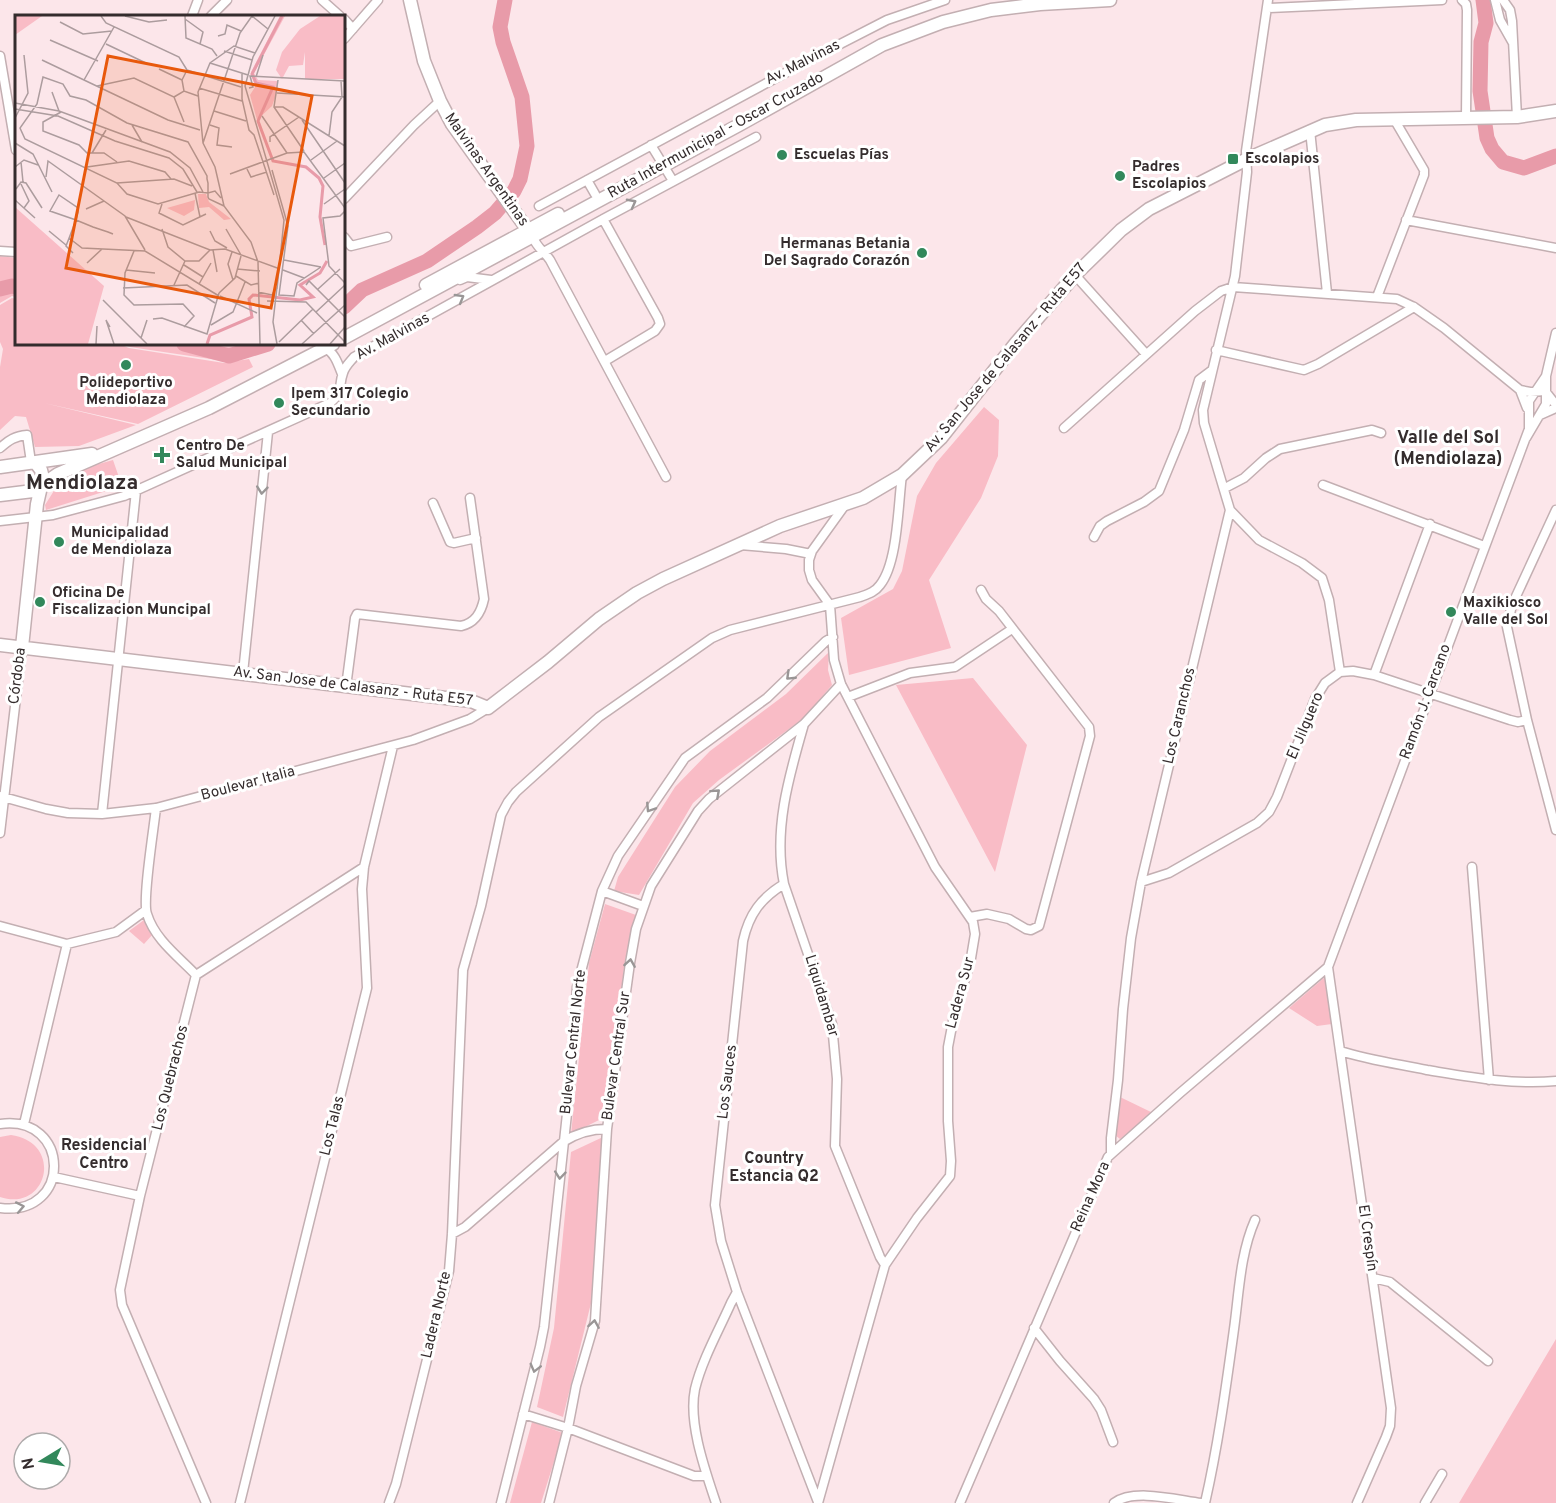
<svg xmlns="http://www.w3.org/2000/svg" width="1556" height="1503" viewBox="0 0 1556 1503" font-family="Overpass,sans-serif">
	<rect width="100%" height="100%" fill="#fce6ea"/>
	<path fill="#f9bcc6" d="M0,256L16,258V297L12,296L0,303Z
		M12,298L16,299V344H119L129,348L224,363L249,359L253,367L138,424L44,403L136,425L79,446L35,447L26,417L15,416L0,430V367L3,349L0,342V305Z
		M123,344H235L250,357L224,361L130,347Z
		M984,407L999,420L998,456L981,498L929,580L951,648L849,675L841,618L893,589L902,571L917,496L936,463Z
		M113,460L122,486L46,510L45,505L62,478L81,469Z
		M829,652L828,670L832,685L804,718L719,780L693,803L639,895L614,891L618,877L675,787L710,751L786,694Z
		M973,678L1027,745L995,872L896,685Z
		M605,904L636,915L625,960L605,1117L571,1134L589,963Z
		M144,920L153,934L144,944L129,931Z
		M1325,977L1332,1024L1317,1026L1289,1008Z
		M1120,1097L1153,1113L1120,1139L1115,1135Z
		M11,1135C65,1143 47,1213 0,1197V1137Z
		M603,1137L592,1299L563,1417L537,1407L554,1328L571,1152Z
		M1556,1339V1503H1459Z
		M532,1422L563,1433L541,1503H510Z"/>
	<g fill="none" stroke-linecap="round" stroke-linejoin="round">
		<path stroke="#e89ba9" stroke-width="15" d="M1483,0L1486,23L1481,42L1480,91L1487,138L1492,149L1503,162L1524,168L1556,156
			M0,289L12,286L16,287
			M344,307L362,290L427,261L477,227L495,213L514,191L520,179L527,146L522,97L503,42L500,27L505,0
			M184,344L229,356L268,344"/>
		<g stroke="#c3afb2" stroke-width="11">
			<path id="street" d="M322,0L340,16
				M1462,0L1466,4L1467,10L1466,118
				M1495,0L1500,20L1513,43
				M1503,0L1510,10L1512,21L1517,117
				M1268,8L1442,0
				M192,16L198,0
				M211,16L227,0
				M344,19L353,29
				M344,39L378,0
				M0,56L16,150
				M1310,130L1327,293
				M651,145L673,181
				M587,180L595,194
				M344,199L414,125L440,101
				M539,206L813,58L887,20L945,0
				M603,219L658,318L660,324L655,331L605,361
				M1406,220L1556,248
				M344,237L351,246L387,237
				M533,237C536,247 544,251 550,260L666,477
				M0,251L16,252
				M1075,275L1146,354
				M460,280L467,277L491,280
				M1377,297L1424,175V170L1394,119
				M325,348C335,353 338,364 342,374
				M1216,350L1304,370L1318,364L1414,307
				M1546,376L1556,333
				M1527,408L1520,390L1530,392L1545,391L1556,405
				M1540,415L1556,408
				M1064,428L1195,311L1221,291L1233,287L1397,299L1414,307L1444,328L1520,390
				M0,448C9,440 15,436 27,435L31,462
				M1323,485L1484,546
				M1225,488L1244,478L1266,458L1280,449L1372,430L1381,433
				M433,503L450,542L454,543L476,538
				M1230,510L1259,540L1302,563L1322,578L1329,600L1340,672
				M1556,510L1512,605L1507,627L1527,720L1556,830
				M0,521L53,515L124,496L330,403C344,392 338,386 343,373C345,366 350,362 354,357L605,218L756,137
				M1094,537L1100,526L1107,521L1144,502L1159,491L1184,430L1199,380L1211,371
				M740,545L786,549L811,554
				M1340,672L1353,671L1374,675L1510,720L1518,722L1527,720
				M243,673L268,432
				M1374,675L1430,524
				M346,687L355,618L357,614L461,626C475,623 481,613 484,599L470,498
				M848,697L910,673L955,667L1012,629
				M804,724C789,776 773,830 784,884L832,1024L837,1079L835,1146L880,1257L885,1265
				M0,796L46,809L68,813L102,814L156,808L413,740L470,719L488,708
				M156,808C154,827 142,901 147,914C155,940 179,957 196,975
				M102,814L136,491
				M0,833L22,647
				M1472,867L1489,1080
				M1141,882L1169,873L1257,823L1269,812L1277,797L1315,699L1325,683L1340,672
				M784,884C761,898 749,914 743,941L715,1205L721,1241L737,1292L818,1502
				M602,891L643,906
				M970,917L987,914L1009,919L1026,929L1031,930L1039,926L1090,736L1089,727L999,611L986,599L981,590
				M0,926L67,944L116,932L146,910
				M196,975L140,1196L120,1290L122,1305L206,1503
				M196,975L364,867
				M1340,1051C1369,1060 1398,1064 1427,1070C1470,1077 1512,1085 1556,1081
				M0,1124C71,1114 73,1217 0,1208
				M24,1124L67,944
				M1111,1153V1138L1118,1080L1123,1009L1131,938L1141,882L1230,510L1204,423L1203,410L1235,276L1247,172L1246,151L1268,0
				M54,1177L140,1196
				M452,1234L465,1227L563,1142C577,1133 591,1129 607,1129
				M1373,1278L1390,1282L1488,1361
				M1034,1328L1060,1361L1094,1399L1101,1410L1113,1442
				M523,1414L568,1428L694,1476H707
				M240,1503L367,988L362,889L364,867L393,746
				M389,1503L396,1484L449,1271L452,1234L463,970L481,906L501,815L508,802L516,792L599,717L712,638L730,630L860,597C868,594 875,592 880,585C898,563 898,504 902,475
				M501,1503L540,1347L544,1327L569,1095L577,987L602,891L618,856L685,758L767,698L826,641L833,637
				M549,1503L568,1428L576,1386L595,1321L607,1129L630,963L636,929L651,886L698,811L709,799L804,724L841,684
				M716,1503C705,1470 688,1423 695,1389C702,1360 719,1330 731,1303L737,1292
				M818,1503L885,1265L917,1218L950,1176L951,1161L948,1121V1047L953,1021L971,958L975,934L973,922L935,867L841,684L834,660L830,605L812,580L809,570V560L812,551L845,505
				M960,1503L1108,1157L1180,1093L1328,967
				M1114,1503C1134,1488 1177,1500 1201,1503
				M1205,1503C1218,1446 1226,1387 1234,1329C1239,1293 1240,1254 1255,1220
				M1357,1503L1386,1437L1390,1426L1391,1408L1328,967L1529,429V401L1546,376V404L1526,438
				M1425,1503L1442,1474"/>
		</g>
		<g stroke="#c3afb2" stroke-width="15">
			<path id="secondary" d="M410,0L424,61L440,101L452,124L532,236
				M426,285L558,214
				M344,338L739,125L882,45L943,22L991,10L1040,4L1110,0
				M0,467L92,454
				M0,495L33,491L58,474L209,408L333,344
				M0,645L471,701L488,708L548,662L599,619L637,593L663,579L780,526L863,498L902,475L941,438L1016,343L1075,275L1121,230L1149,209L1247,159L1325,125L1356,120L1517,117L1556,111
				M22,647L37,504L43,478L41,470L35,462"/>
		</g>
		<use href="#street" stroke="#fff" stroke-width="8"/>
		<use href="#secondary" stroke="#fff" stroke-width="12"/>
	</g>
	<defs><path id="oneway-chevron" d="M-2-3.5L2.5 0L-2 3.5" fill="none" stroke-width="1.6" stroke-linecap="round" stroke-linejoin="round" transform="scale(1.5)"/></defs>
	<g stroke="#9a9696">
		<use href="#oneway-chevron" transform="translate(632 203) rotate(-28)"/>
		<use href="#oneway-chevron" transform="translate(460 298) rotate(-30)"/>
		<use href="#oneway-chevron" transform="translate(262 490) rotate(96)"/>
		<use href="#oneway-chevron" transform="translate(790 676) rotate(136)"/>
		<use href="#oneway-chevron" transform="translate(716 793) rotate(-42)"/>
		<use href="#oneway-chevron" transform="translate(650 808) rotate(123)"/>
		<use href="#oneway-chevron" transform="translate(630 963) rotate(-81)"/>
		<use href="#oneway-chevron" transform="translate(560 1175) rotate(96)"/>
		<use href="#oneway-chevron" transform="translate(20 1207) rotate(-11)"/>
		<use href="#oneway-chevron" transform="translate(594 1324) rotate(-81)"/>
		<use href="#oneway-chevron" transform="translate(535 1368) rotate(104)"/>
	</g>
	<g fill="#32885b" stroke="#fff" stroke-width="2">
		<circle cx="782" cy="155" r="6"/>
		<rect x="1227" y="153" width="12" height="12" rx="3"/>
		<circle cx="1120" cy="176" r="6"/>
		<circle cx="922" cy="253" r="6"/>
		<circle cx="126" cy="365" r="6"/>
		<circle cx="279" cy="403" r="6"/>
		<path d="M159 446h6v6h6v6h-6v6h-6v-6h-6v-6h6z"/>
		<circle cx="59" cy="542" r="6"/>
		<circle cx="40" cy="602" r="6"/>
		<circle cx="1451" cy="612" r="6"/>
	</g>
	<g text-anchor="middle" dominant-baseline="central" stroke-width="6" stroke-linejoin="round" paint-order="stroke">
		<g font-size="15" fill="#342c2d" stroke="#fff">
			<text transform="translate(803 63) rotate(-27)">Av. Malvinas</text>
			<text transform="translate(716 136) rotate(-29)">Ruta Intermunicipal - Oscar Cruzado</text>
			<text transform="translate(486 170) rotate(55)">Malvinas Argentinas</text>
			<text transform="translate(393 337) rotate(-29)">Av. Malvinas</text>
			<text transform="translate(1006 358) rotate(-50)">Av. San Jose de Calasanz - Ruta E57</text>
			<text transform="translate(18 676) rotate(-83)">Córdoba</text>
			<text transform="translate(353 687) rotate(7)">Av. San Jose de Calasanz - Ruta E57</text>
			<text transform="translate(1426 702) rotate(-70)">Ramón J. Carcano</text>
			<text transform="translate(1180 716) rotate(-77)">Los Caranchos</text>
			<text transform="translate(1306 726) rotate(-67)">El Jilguero</text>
			<text transform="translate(248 784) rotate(-15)">Boulevar Italia</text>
			<text transform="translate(961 993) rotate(-75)">Ladera Sur</text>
			<text transform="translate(821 996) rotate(73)">Liquidambar</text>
			<text transform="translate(574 1042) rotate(-84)">Bulevar Central Norte</text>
			<text transform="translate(617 1056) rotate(-82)">Bulevar Central Sur</text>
			<text transform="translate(171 1078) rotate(-76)">Los Quebrachos</text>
			<text transform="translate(728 1082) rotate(-83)">Los Sauces</text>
			<text transform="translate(333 1126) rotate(-76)">Los Talas</text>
			<text transform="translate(1091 1197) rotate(-66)">Reina Mora</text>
			<text transform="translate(1367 1238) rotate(82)">El Crespín</text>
			<text transform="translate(437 1315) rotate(-77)">Ladera Norte</text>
		</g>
		<g font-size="15" font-weight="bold" fill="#342c2d" stroke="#fff" text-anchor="start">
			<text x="794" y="155">Escuelas Pías</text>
			<text x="1245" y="159">Escolapios</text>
			<text x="1132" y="167">Padres<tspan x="1132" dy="17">Escolapios</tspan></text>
			<text x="910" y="244" text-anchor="end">Hermanas Betania<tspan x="910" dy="17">Del Sagrado Corazón</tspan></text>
			<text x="126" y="383" text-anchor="middle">Polideportivo<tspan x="126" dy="17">Mendiolaza</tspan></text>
			<text x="291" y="394">Ipem 317 Colegio<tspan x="291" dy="17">Secundario</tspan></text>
			<text x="176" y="446">Centro De<tspan x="176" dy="17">Salud Municipal</tspan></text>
			<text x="71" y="533">Municipalidad<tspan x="71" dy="17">de Mendiolaza</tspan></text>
			<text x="52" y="593">Oficina De<tspan x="52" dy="17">Fiscalizacion Muncipal</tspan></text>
			<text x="1463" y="603">Maxikiosco<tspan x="1463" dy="17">Valle del Sol</tspan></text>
		</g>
		<g font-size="16" font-weight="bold" fill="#342c2d" stroke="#fff">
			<text x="104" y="1146">Residencial<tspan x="104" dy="18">Centro</tspan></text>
			<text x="774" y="1159">Country<tspan x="774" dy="18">Estancia Q2</tspan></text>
		</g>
		<g font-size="18" font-weight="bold" fill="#342c2d" stroke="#fff">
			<text x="1448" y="438">Valle del Sol<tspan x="1448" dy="21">(Mendiolaza)</tspan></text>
		</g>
		<g font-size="21" font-weight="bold" fill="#342c2d" stroke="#fff">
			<text x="82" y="483">Mendiolaza</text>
		</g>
	</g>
	<g transform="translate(15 15)">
		<rect width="330" height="330" fill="#fce6ea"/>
		<path d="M0,1H27L0,20ZM265,1H270L239,58L243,65L262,66L263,74L257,91L242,105L235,80L240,72L236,57ZM305,1H330V64H290V37L288,50L274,51L267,64L261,55L267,37L285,14ZM183,179H191L194,187L216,204L209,205L194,192L184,193ZM180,185L179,195L169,201L152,193ZM0,192L89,271L73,329H0Z" fill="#f9bcc6"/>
		<path fill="none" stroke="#e89ba9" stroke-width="3" d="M267,1L237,59L241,68L258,72L243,106L258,146L291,152L304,163L308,171L305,202L310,230M192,329L195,320L237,302L234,284L238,280L285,285L298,282L285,270L305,258L312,246"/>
		<path fill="none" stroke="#ac9c9e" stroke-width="1.5" d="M86,1L91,8L164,42L172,55M110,1L134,7L152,5M170,1L171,23L197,34L202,41M237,1L225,18L188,128L200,152L209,191L236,227L243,247L245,329M237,1L253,14M260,1L238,42L230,71L269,205L262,274M170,4L188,17L185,29M45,7L68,19L97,16M203,21L210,19L212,10L226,16M35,25L83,46M91,29L133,49M209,36L237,45M27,45L153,105L185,115M0,46V84M195,48L233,60M144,54L167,65M172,55L226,72M227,58V84L234,115L239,120L259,180M241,62L248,40M69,65L99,12M263,65L259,92L289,136M82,71L119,63L159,82L169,107M184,73L227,86M234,73L238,72L235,61L330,66M169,76L167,65L172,55M37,77L44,96M262,78L330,82M159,82L169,76L183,81M0,88L44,96L155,137L175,153L188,177M259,92H268L330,131M0,94L43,101L100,126L154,143L168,154L182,177M199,96L231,106M46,97L28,107V116L64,130L72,138H89L102,147M247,101L272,138M0,103L13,78L9,40M287,105L330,168M117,110L127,127M195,110L204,113L202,130L217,132M314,121L317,97L327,82L326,66M255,127V122L284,102M0,128L18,139L37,177M188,128L183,77L195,48L219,31L240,38M77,138L91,115M296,145L322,126M6,147L8,167M0,152L9,145L23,150M72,152L114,146L150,157L156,164M232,154L236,162L252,157M257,155L273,211L264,280L279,281L282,268L306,252M215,159L272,138L289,137L330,193M31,162L33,146L110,201L130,235M309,163L330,148M102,168L159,164L177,171M6,169L14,186L9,193M1,174L6,167L11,168L27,193M180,178L185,202M206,183L200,176L193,178L184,177L143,189L112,179L102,168L10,124L5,113L22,89L28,62L48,69L55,81L71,85L112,108L173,127L192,161V164L193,168V182L194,184L209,191M0,185L20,203M147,189L144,198L168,210L191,199M309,189L330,174M71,194L89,186M330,196L325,201L308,203L314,251L330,268M111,202L195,235L210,234L265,254M147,214L153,232L170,246H184L195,235M211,214L226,240M34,216L51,230M195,216L200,226L212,233M54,223L67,233L130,236L204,281M198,235L202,257M119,236L110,258L109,280L119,290L168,289L179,301L169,312M217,237L213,249L218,265M58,238L51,231L61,205L63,197V193L44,180L35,196L61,205L78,212L93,217L98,219M269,245L306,252M72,248L87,234M169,250L188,262M222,254L245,256M111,255L140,258M268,255L289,263M221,261L236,270L244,268M184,269L196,248M159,270L170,246M291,270L294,266L330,302M108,273L172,270L200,288M303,274L325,254M243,277L257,280L259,276M204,278L220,263L226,241M205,281L242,298M88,285L132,329M252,286L291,287L330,327M301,297L330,270M138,304L147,303L192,319L204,278M286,305L299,319M196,310L218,297L230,267M95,312L91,305L99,329M126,323L132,305M264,327L298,294M81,329L82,311M262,329L258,307L262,272M287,329L330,290M315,329L330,312"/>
		<path fill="#e8590c" fill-opacity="0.15" stroke="#e8590c" stroke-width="3" d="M93,41L297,81L256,293L51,253Z"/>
		<rect width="330" height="330" fill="none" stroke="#342c2d" stroke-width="3"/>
	</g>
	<g transform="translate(42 1461) rotate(259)"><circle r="28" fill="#ffffff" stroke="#aeabab" stroke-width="1.5"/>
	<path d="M0-4.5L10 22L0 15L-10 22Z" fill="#32885b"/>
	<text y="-9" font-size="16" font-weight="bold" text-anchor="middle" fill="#342c2d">N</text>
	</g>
</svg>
